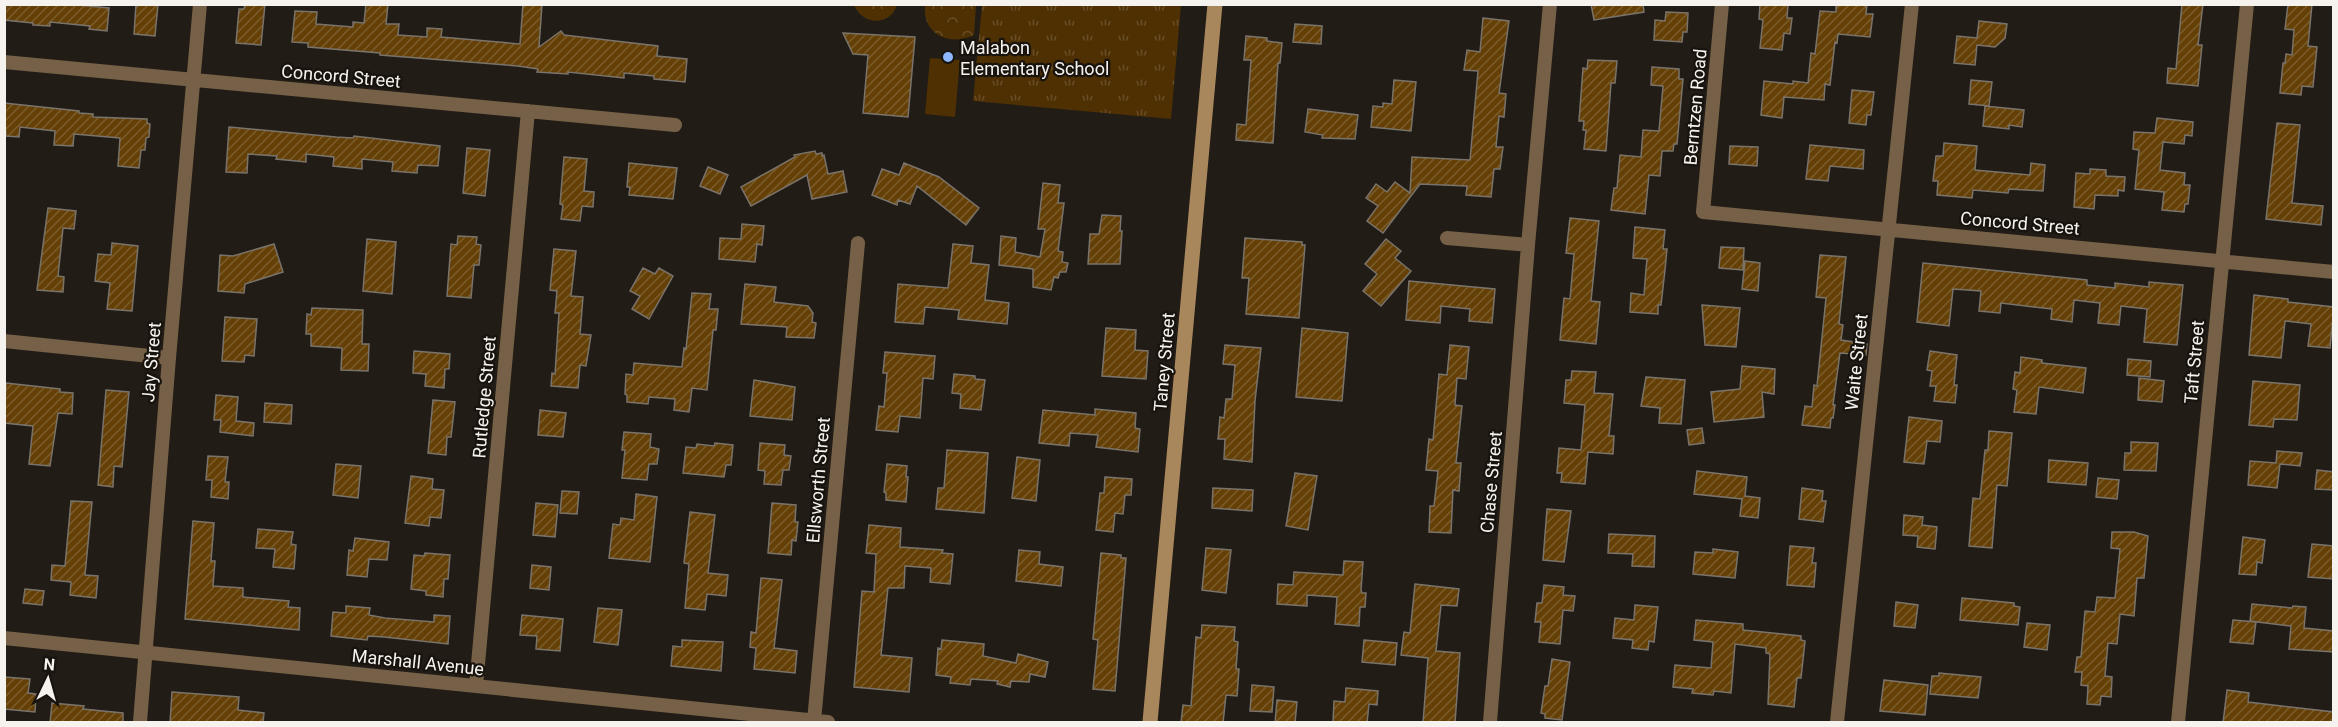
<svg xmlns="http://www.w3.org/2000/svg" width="2338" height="727" viewBox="0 0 2338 727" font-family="Roboto,sans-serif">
	<defs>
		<pattern id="grass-tufts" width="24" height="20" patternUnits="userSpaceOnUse" patternTransform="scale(1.5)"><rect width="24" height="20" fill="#4e3003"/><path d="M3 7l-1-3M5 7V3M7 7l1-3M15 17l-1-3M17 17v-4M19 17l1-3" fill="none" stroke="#684e28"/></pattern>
		<pattern id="forest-crowns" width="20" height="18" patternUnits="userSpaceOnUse" patternTransform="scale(1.5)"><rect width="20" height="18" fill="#4e3003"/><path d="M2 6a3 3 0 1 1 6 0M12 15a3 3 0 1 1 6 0" fill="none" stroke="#684e28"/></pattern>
		<pattern id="building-hatch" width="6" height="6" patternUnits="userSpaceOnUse" patternTransform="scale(1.5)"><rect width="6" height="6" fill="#644006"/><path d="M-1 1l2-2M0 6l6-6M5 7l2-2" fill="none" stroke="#7b5c2b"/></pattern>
	</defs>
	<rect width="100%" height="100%" fill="#211c15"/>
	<path fill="url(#grass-tufts)" d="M982,5H1181L1171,119L973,101Z"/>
	<path fill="url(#forest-crowns)" d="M854,5V4L897,5C890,27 862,25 854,5Z
		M925,5H976L974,35C949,47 922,34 925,5Z"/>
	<path fill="#4e3003" d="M930,58L960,60L955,117L925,114Z"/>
	<path fill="url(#building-hatch)" stroke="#7a736b" stroke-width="1.5" d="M6,4H68L109,8L107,31L89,29L90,26L50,22V26L33,25V23L4,20Z
		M136,4H158L155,36L134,34Z
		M245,4H265L261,45L236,43L239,9H244Z
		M366,4H388L386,24H399L398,35L427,37V28L442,29L441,37L520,44L523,4H542L539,47L561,31L564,35L658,46L657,56L687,59L685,82L654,79V76L624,73V78L568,72V74L537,72L538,69L518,66L380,55V53L308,47V43L292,42L295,11L317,12L316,24L353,27V22L364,23Z
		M1591,4H1643L1644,12L1594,20Z
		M1760,4H1788L1787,18H1792L1790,34L1784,33L1782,50L1760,48L1763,20L1759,19Z
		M1836,4H1867L1866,14H1873L1870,37L1838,34L1837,43L1835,42L1830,85L1825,84L1824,100L1784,97L1782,118L1761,115L1764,81L1793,84V81L1808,83L1811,53L1815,54L1820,11L1836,12Z
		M2182,4H2203L2198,45H2202L2198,86L2167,83L2168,68L2176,69Z
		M2288,4H2312L2308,46L2317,47L2313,87L2302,86L2301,95L2280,93L2283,63H2285L2286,54L2292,55L2294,30L2285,29Z
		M1666,12L1688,13L1687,32H1683L1682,42L1654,40L1655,20L1665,21Z
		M1483,18L1509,21L1499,93L1506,94L1504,117L1499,116L1496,147H1503L1500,169H1494L1491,197L1466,195L1467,186L1420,184L1383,233L1367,221L1378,206L1366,198L1376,184L1387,192L1395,182L1410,193L1412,157L1470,160L1478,71L1464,70L1467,50L1480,52Z
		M1979,21L2007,24L2005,38L1995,47L1977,45L1975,65L1954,63L1957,36L1977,38Z
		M1295,24L1322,26L1321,44L1293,42Z
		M843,33L915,37L908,117L863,113L868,55L853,54Z
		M1246,36L1267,38V41L1282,43L1280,63H1278L1273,143L1236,140L1237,124L1246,125L1251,60H1244Z
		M1588,60L1617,61L1615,83H1611L1606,151L1584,149L1586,130H1583L1584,121H1579L1583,68L1587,69Z
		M1652,67L1679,69V79H1683L1677,144H1674L1673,151H1662L1660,176L1649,175L1645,214L1611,210L1614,188H1617L1620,155L1641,157L1643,130L1659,131L1663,86L1651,85Z
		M1394,80L1416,82L1411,131L1371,127L1373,106L1383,107V103L1392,104Z
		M1971,80L1992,82L1989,106L1969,104Z
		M1852,90L1874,92L1871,115H1867L1866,125L1849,123Z
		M4,103L79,111V113L93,114V117L147,119V123L150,124L149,137L146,138L145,150H141L139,168L118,166L120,138L74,134L73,146L54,145L55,131L20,127L19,137L6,136Z
		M1985,106L2024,110L2022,127L2009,125V129L1983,126Z
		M1308,109L1358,115L1355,139L1322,138L1323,135L1305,132Z
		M2157,118L2193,122L2192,136L2185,135L2184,144L2163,142L2160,170L2185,173L2184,185H2190L2188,204H2185L2184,212L2162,210L2164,192L2135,189L2139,150L2133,149L2134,132L2155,133Z
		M2277,123L2300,125L2292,203L2323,206L2321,225L2266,219Z
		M229,127L336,137L353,138L354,136L440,146L438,166L418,165L417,173L392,171L393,162L362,159V169L333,166L334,157L306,154V162L276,159L277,156L248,154L247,173L226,172Z
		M1944,143L1977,146L1975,170L2030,175L2031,163L2045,165L2043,191L2009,189L2008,193L1973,190L1972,198L1937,195L1938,181H1933L1936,156H1943Z
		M1810,145L1864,150L1863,169L1830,166L1828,181L1806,179Z
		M1730,146L1758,147L1757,166L1729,164Z
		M467,148L490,150L485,196L463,193Z
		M815,151L816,154L822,153V156L824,155L828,174L843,171L847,192L812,199L807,175L751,206L741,187L795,157L794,155Z
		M564,157L587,159L584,191L594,192L593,207L582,206L580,221L561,219L563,205L560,204Z
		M629,163L677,168L673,199L629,195L630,187H627Z
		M904,163L939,177L979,208L966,225L917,186L910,204L898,200L897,205L872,195L882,169L899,175Z
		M708,167L728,175L720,194L700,186Z
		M2090,169L2106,170V176L2125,177L2124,191L2118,190V196L2095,195L2094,209L2074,207L2076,173L2090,174Z
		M1043,183L1060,185L1058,203H1064L1058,251L1063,252L1062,262L1068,263L1066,272H1060L1058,278L1054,277L1051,290L1033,287V269L999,265L1001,236L1016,238L1015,252L1040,257L1045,229H1038Z
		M48,208L76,211L74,229L63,228L58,276L64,277L63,292L37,290Z
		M1102,215L1121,216L1120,231H1122L1120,264H1088L1090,234H1099Z
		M1570,218L1599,221L1591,301L1600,302L1596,344L1560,340L1564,298L1570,299L1574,254L1566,253Z
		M742,224L764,226L762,245L757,244L755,262L719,259L720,238L741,239Z
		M1635,227L1665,230L1663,249H1667L1665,270L1661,305H1658V314L1630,312L1631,293L1644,295L1646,269L1647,259L1633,258Z
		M458,236L477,237L476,244L481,245L479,265H474L471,298L447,296L451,244L457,245Z
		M1245,238L1302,242V245H1305L1299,318L1246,314L1249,278H1242Z
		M367,239L396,242L392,294L363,291Z
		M1386,239L1401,251L1395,258L1411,271L1381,306L1363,291L1377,274L1365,264Z
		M112,243L138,246L132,311L107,309L110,283L95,281L98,254L111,255Z
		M274,244L283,272L245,284L244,293L218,291L220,255L233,256Z
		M953,244L973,246L971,263L989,265L985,300L1009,303L1007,324L958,319L959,310L925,307L923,324L895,322L898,284L948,288Z
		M1721,247L1744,248L1743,270L1719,268Z
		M554,249L576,251L571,296L583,297L580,334L591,335L586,366L580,365L578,388L551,386L552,373L555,374L559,313H555L557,291L550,290Z
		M1820,255L1846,257L1839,324L1843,325L1841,340L1867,344L1866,355L1840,353L1833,405H1835L1833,418H1831L1830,428L1802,425L1805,406L1812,407L1814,385L1817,386L1826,298L1816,297Z
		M1745,261L1760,263L1758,291L1742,289Z
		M1923,263L2087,280V285L2115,288V283L2149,287V282L2183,285L2177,345L2144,342L2147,309L2121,306L2119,325L2098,323L2100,303L2074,300L2072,322L2051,319L2052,309L2001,303L2000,313L1979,311L1981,291L1953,289L1949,326L1917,322Z
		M643,268L655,274L659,268L673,276L649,319L632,309L640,296L630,291Z
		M1409,281L1495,289L1492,323L1469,321L1470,309L1441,306L1440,323L1406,320Z
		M745,284L776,287L774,302L808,306L813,313L812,322L816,323L814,338L786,337L787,327L741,324Z
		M692,293L711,294L709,309H718L716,330H713L707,390L692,388L689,412L674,410L675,399L649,397L648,404L627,402V395L625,394L626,374L633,375L634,363L682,367L684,348L686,349Z
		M2254,295L2288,299V302L2334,307L2330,348L2308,346L2311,324L2285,321L2281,358L2249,355Z
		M1702,305L1740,308L1736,347L1705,345Z
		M312,308L363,310L362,344H369L368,371L341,370L342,348L311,346V334H306L307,314L311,315Z
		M225,317L257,319L254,356L245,355L244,362L222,361Z
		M1106,328L1136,330L1135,350L1148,351L1146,379L1102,376Z
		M1302,328L1348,333L1342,401L1296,397Z
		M1225,345L1261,348L1255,401L1252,462L1224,459L1225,439H1218L1220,417L1224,418L1226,399H1232L1235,365L1223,364Z
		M1450,345L1469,347L1466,379L1457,378L1455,405L1462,406L1456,463H1461L1459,491L1453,490L1451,533L1429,532L1430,506H1434L1438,471L1426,470L1429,439L1433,440L1439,374L1447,375Z
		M414,351L450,354L449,369H445L444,388L425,386L426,374L413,373Z
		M1930,351L1957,355L1954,385H1957L1955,403L1934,401L1936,386H1930L1932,371L1927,370Z
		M885,352L935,356L933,379L923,378L920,418L900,416L898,432L876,430L879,406L884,407L887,373H883Z
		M2021,357L2042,360V363L2086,368L2083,393L2039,387L2036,414L2014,412L2017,390L2013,389L2015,372L2020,373Z
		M2128,359L2151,361L2150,377L2127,375Z
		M1742,366L1775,369L1774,394L1762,392L1764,417L1714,422L1711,392L1740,389Z
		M1572,371L1596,372L1594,393L1613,394L1609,436H1614L1613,454L1588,452L1585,484L1561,482L1562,473H1557L1559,448L1581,450L1585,405L1564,403L1566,380H1571Z
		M954,374L975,376V379L985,380L981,410L960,408L961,394L952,393Z
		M1646,377L1685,380L1681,424L1659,423L1660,408L1641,406Z
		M2139,378L2164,381L2162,402L2138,400Z
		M754,380L795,387L792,420L750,416Z
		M2253,381L2300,385L2297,420L2274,419L2273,427L2249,425Z
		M6,383L60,389V392L73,393L72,414L58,413L50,466L29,464L33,426L4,423Z
		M106,390L129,392L122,467L114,466L113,487L98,485Z
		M216,395L238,397L236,421L254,423L253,436L220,432L221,420H214Z
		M433,400L455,402L451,437H447L446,455L428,453Z
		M265,403L292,405L291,424L264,422Z
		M1095,409L1136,413L1135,428L1140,429L1138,452L1096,447L1098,435L1070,433L1069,446L1039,443L1043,410L1095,415Z
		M540,410L566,413L563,437L538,435Z
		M1909,417L1942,421L1940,442L1927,441L1924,464L1904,462Z
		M1702,428L1704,443L1689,445L1687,430Z
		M1989,431L2012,433L2007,486L1997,485L1992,548L1969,546L1973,498L1980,499L1985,450H1988Z
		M624,432L651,434L650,447L659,449L657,464H649L647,480L622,478L625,450H622Z
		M2131,442L2158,443L2156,471L2124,470L2125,453H2131Z
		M715,443L733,445L731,465H726L724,477L683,473L686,447L696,448L697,444L714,446Z
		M760,443L785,445L784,455L791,456L789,470H783L781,485L764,484L765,471L758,470Z
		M947,450L988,453L984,513L936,509L938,488H944Z
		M2277,451L2302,453L2300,466L2280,464L2277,488L2248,485L2250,461L2276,463Z
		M208,456L228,457L225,482H229L228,499L211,497L212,480H206Z
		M1017,457L1040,460L1036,501L1012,498Z
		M2049,460L2088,463L2086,485L2048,482Z
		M336,464L361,466L358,498L333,495Z
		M887,464L907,466L906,477H908L906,502L886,500V493L884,492Z
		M2317,470L2334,472V490L2315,489Z
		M1697,471L1747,477L1745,496L1760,498L1758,518L1740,516L1742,499L1694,494Z
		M1295,473L1317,476L1308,530L1286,526Z
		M411,476L433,479L432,489L444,490L441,518L430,517L429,526L405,523Z
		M1105,477L1132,479L1131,495H1125L1123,514L1115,513L1113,532L1096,530L1100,493H1104Z
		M2098,478L2119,480L2117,499L2096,497Z
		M1213,488L1253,490L1252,511L1212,508Z
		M1802,488L1823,491L1822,501H1826L1823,522L1799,519Z
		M562,491L579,492L577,514L560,513Z
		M636,494L657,497L650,562L609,558L613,524L620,525L621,518L634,520Z
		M71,501L92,502L85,575L98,576L96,598L70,595L71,582L51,580L52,565L65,566Z
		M536,503L558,505L555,537L533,535Z
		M772,503L796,505L795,522H798L796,541L792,540L791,555L768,553Z
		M1547,509L1571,511L1564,562L1543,560Z
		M690,512L715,515L708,573L728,575L726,596L707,594L705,610L685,608L689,564L684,563Z
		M1904,515L1923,517L1922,525L1937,527L1935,549L1917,547L1918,536L1903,535Z
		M193,521L214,523L211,561H215L213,586L243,588V597L289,601L288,607L300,608L299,630L185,619Z
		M869,525L901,528L900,547L943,550L942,553L953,554L950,584L930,582L931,568L905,566L904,588H888L881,655L912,658L909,692L854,687L862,591L874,592L876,554L866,553Z
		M258,529L293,532L291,544L296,545L294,569L273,567L275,549L256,548Z
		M2112,532H2134L2148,536L2144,578H2137L2134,616L2120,614L2117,644L2108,643L2105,676L2112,677L2111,697L2101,696L2100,705L2087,704L2088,686L2081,685L2082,672H2075L2077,657H2081L2085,611L2095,612L2097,597L2115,598L2120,549L2111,548Z
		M1609,534L1655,536L1654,567L1632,566L1633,554L1608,553Z
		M2243,537L2265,540L2262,563L2257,562L2256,575L2239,574Z
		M355,538L389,542L387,560L369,559L367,577L347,575L349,550L353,551Z
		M2312,544L2334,546V579L2308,577Z
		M1790,546L1814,548L1812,563H1816L1814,587L1787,585Z
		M1206,548L1231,550L1226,593L1202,590Z
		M1713,549L1738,552L1735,578L1693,574L1695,552L1713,553Z
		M1019,550L1040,552L1039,564L1063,567L1061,586L1016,581Z
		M425,553L450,555L448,579H444L443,597L426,595V591L411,589L414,555L424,556Z
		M1101,553L1121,555V558H1126L1115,691L1093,689L1098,640L1093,639Z
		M1344,561L1363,562L1361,590L1362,593H1366L1365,607H1360L1359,626L1335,624L1337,597L1307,595V606L1277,604L1278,584L1293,585L1294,572L1343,575Z
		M532,565L551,567L549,590L530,588Z
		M761,578L782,580L774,648L797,651L795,673L754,669L756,648L750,647L751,632L756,633Z
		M1415,584L1459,589L1457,606L1441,605L1436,651L1460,653L1455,723H1423L1428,658L1401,655L1404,632L1410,633Z
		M1544,585L1564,587L1563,595L1575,596L1573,611L1563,610L1560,644L1539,642L1541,622H1535L1537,603H1542Z
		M25,589L44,591L42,605L23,603Z
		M1962,598L2014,603V606L2020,607L2018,625L1960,620Z
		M1896,602L1918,605L1915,628L1894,626Z
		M2252,604L2292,608L2293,606L2306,607L2304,628L2334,631V652L2289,649L2291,626L2250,621Z
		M1635,605L1658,607L1654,642L1649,641L1648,650L1632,648L1633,640L1613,638L1615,618L1634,620Z
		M346,606L370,608L369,615L385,618L434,622V615L450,616L448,644L384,637L368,636L367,640L331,636L333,612L346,613Z
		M598,608L622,610L618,645L594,642Z
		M522,615L563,619L560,651L536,649L537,636L520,635Z
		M1696,620L1743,624V630L1801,636V640L1805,641L1801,678H1797L1794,707L1768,704L1770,654L1766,653V648L1735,644L1731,693L1714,691L1713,695L1692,693L1693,689L1673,687L1675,665L1711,668L1713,642L1694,640Z
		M2233,620L2256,622L2253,644L2230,642Z
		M2027,623L2050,625L2047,650L2024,647Z
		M1202,625L1235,627L1234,641L1238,642L1236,669H1239L1237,696L1226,695L1223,723H1181L1183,705L1191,706L1196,637L1201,638Z
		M682,640L723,642L721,671L671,666L673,646L682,647Z
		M942,640L984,644L983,656L1016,663L1018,654L1048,662L1045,677L1030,674L1029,682L1011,681L1010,687L997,684L998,681L971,679L970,685L950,683L951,677L936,675L938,648L941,649Z
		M1364,640L1397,643L1395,665L1362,662Z
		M1552,659L1570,662L1562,720L1545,718V714L1541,713L1545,686H1548Z
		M1939,673L1981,677L1978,698L1930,694L1932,676H1939Z
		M4,677L30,679L28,693L36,694L35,712L4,709Z
		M1884,680L1928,685L1925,715L1880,711Z
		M1252,685L1274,687L1272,712L1250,711Z
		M1346,688L1378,691L1377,705L1369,704L1367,723H1333L1334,701L1345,702Z
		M2227,690L2249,693L2248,702L2334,712V723H2223Z
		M172,692L239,697L238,710L264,713L263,723H170Z
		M1277,700L1297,702L1295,723H1275Z
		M52,703L84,706L83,709L123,713V723H50Z"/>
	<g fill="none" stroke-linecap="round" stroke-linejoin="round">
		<path stroke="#766047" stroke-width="14" d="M1722,4L1703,212L2334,272
			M4,62L675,125
			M1447,238L1528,245
			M4,341L169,358
			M4,638L828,722
			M476,686L528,111
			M814,721L858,243
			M140,722L169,358L200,4
			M1490,722L1528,245L1550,4
			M1837,722L1912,4
			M2178,722L2247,4"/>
		<path stroke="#a9875d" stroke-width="15" d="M1150,722L1215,4"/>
	</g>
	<circle fill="#8eb8fd" stroke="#18130d" stroke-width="2" cx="948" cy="57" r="6"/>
	<g text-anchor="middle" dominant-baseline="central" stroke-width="4.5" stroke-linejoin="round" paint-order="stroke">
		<g font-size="18" fill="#f6f2ee" stroke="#18130d" text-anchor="start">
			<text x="960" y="47">Malabon<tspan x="960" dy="21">Elementary School</tspan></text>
		</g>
		<g font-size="18" fill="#f6f2ee" stroke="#18130d">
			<text transform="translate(341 76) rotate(5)">Concord Street</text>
			<text transform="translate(1695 107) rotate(-85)">Berntzen Road</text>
			<text transform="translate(2020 223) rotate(5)">Concord Street</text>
			<text transform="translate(151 362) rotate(-85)">Jay Street</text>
			<text transform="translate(1164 362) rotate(-85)">Taney Street</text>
			<text transform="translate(1856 362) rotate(-84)">Waite Street</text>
			<text transform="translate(2194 362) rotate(-85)">Taft Street</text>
			<text transform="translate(484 397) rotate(-85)">Rutledge Street</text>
			<text transform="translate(818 480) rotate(-85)">Ellsworth Street</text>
			<text transform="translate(1491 482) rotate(-85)">Chase Street</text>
			<text transform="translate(418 662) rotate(6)">Marshall Avenue</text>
		</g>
	</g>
	<rect width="2338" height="727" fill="none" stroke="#f6f2ee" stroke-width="12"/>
	<g transform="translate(48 679) rotate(5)" stroke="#18130d" stroke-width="4.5" paint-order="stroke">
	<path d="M0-4.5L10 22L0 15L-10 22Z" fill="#f6f2ee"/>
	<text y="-9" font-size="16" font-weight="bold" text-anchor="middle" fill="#f6f2ee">N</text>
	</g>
</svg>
